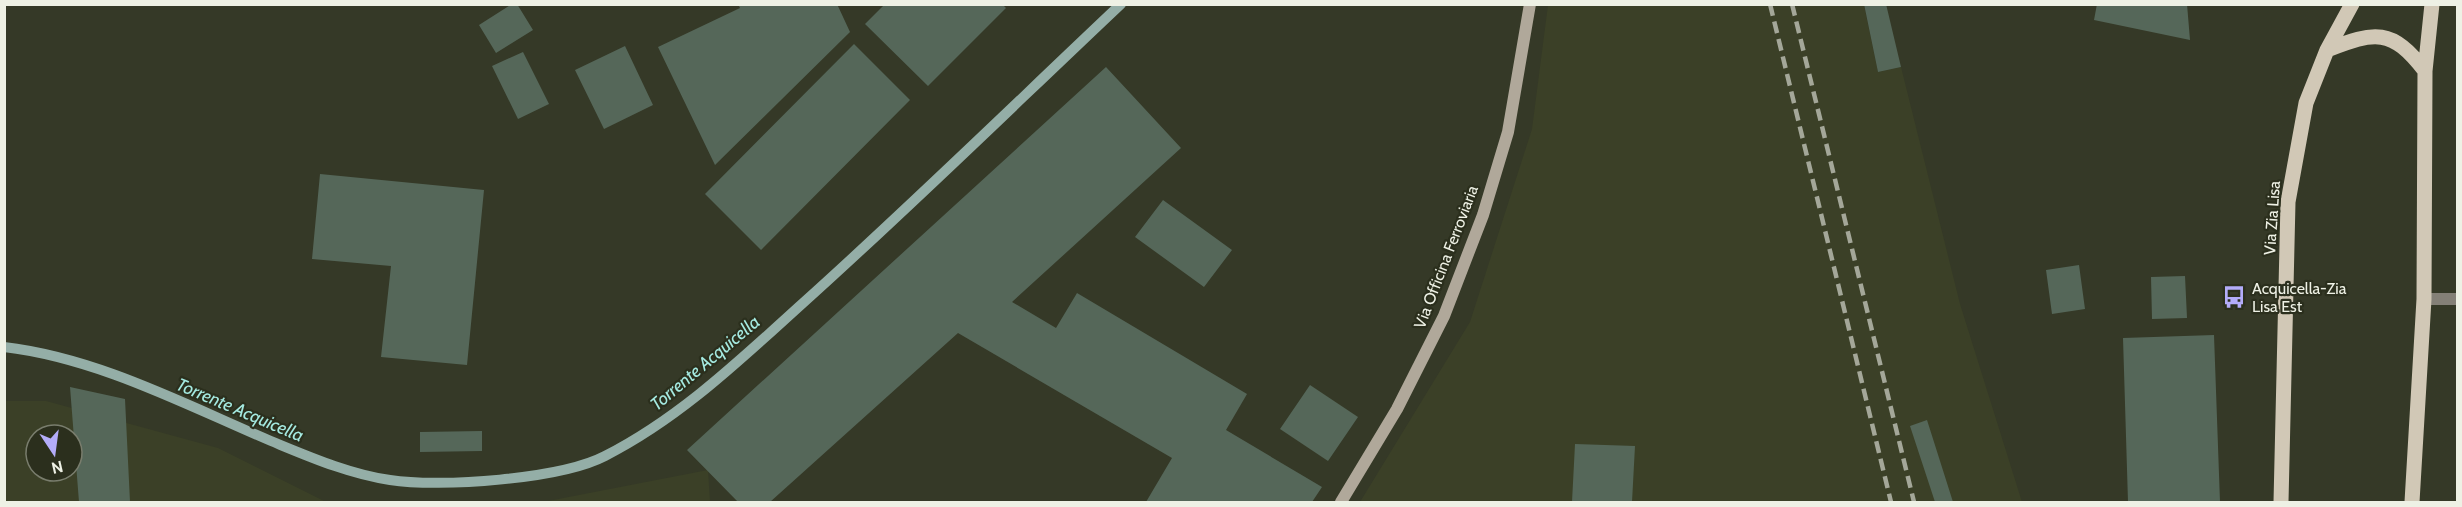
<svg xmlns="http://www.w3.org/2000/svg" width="2462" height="507" viewBox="0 0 2462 507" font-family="Cabin,sans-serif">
	<rect width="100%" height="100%" fill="#353927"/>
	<path fill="#3b4027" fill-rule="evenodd" d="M1548,5H1864L1878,72L1901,67L1960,304L2022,502H1360L1470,322L1532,129Z
		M5,401H46L218,448L326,502H5ZM36,435H72V471H36Z
		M708,470L710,502H543Z"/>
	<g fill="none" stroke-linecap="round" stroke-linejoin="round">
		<path stroke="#94aea7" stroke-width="10" d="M4,347C98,358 186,405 271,441C310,457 349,474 390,480C440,488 561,479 605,456C680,418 741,359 803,303C911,206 1015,104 1121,4"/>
	</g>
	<path fill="#556759" d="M512,4H517L533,30L496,53L479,25Z
		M738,4H837L850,32L715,165L658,47L740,8Z
		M885,4H1002L1006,8L928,86L865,24Z
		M1864,4H1886L1901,67L1878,72Z
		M2097,4H2187L2190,40L2094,20Z
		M854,44L910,100L761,250L705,194Z
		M625,46L653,105L604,129L575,70Z
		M523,52L549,104L518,119L492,66Z
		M1106,67L1181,148L1012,302L1056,328L1077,293L1247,394L1226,430L1322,487L1312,502H1146L1172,458L958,333L770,502H738L687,450Z
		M320,174L484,190L467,365L381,357L391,266L312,259Z
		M1163,200L1232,250L1204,287L1135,237Z
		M2079,265L2085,309L2052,314L2046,270Z
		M2185,276L2187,318L2152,319L2151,277Z
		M2214,335L2220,502H2128L2123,338Z
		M1310,385L1358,417L1328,461L1280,429Z
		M70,387L125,399L130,502H79Z
		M1927,420L1953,502H1935L1910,426Z
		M482,431V451L420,452V432Z
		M1575,444L1635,446L1632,502H1572Z"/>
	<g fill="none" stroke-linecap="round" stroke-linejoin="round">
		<path stroke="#848077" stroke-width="12" d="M2424,299H2458"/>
		<path stroke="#b0a89a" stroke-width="12" d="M1341,502L1397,409L1444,316L1483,215L1508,132L1530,4"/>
		<path stroke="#d1c8b6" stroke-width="15" d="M2327,50C2375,31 2392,28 2425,71
			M2281,502L2288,202L2306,103L2327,50L2352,4
			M2412,502L2424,299L2425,71L2432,4"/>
		<path stroke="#a4a799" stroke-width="4.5" stroke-dasharray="12 6" stroke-linecap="butt" d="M1770,4L1891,502
			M1792,4L1914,502"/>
	</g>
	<defs>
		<g id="bus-bare" transform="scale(1.8)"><path d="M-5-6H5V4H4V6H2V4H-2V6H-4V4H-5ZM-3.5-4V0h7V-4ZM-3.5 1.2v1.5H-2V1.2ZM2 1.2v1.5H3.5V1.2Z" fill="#b3acf9" stroke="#2b2f1d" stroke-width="2.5" paint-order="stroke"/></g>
	</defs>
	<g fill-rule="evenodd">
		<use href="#bus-bare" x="2234" y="297"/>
	</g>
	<g text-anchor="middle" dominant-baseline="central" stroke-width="4.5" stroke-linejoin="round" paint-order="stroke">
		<g font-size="16" fill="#eef1e5" stroke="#2b2f1d">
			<text transform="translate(2272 218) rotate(-86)">Via Zia Lisa</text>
			<text transform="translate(1446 257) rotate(-69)">Via Officina Ferroviaria</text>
		</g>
		<g font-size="16" fill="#eef1e5" stroke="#2b2f1d" text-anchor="start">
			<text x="2252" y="288">Acquicella-Zia<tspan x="2252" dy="18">Lisa Est</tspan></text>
		</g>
		<g font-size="18" font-style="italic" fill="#a5eae1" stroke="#2b2f1d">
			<text transform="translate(705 363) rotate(-40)">Torrente Acquicella</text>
			<text transform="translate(240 410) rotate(23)">Torrente Acquicella</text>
		</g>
	</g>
	<rect width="2462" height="507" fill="none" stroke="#eef1e5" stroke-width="12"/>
	<g transform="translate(54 453) rotate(167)"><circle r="28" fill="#2b2f1d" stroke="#797d6d" stroke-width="1.5"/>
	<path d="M0-4.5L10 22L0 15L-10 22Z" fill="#b3acf9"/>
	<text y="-9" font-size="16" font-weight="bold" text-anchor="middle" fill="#eef1e5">N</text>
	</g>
</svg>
